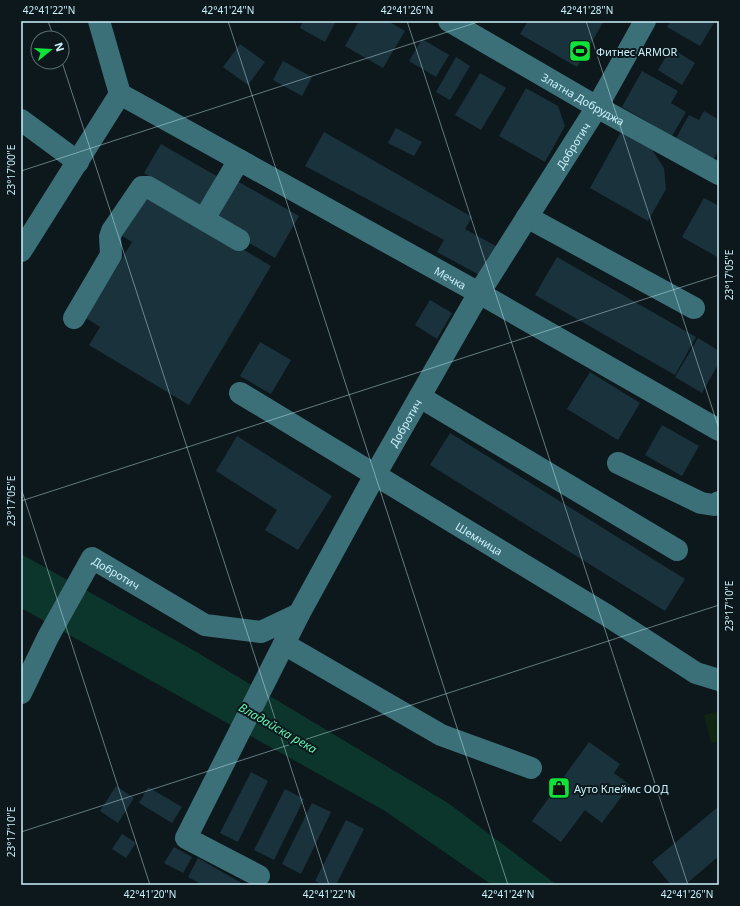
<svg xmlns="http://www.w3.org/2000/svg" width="740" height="906" viewBox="0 0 740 906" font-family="'Noto Sans',sans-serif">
	<rect width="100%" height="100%" fill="#0d181c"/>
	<path fill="#102511" d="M719,711V741L711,743L704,715Z"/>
	<path fill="#0c362b" d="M21,554L193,650L448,803L557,885H492L385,811L21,608Z"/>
	<path fill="#1a323c" d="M303,21H336L325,42L300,28Z
		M359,21H388L405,31L383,68L345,46Z
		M528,21H604L577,67L520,34Z
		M671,21H715L700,46L667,27Z
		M422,39L449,55L436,77L409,61Z
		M240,44L265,62L248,85L223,67Z
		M671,48L695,63L682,85L658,70Z
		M456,57L470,66L450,100L436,92Z
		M283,61L312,77L302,96L273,80Z
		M642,71L678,91L671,103L686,112L672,136L622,107Z
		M480,73L506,88L481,130L455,115Z
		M526,88L558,106L565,126L545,162L499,136Z
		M704,111L719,120V150L713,160L676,138L689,115L699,120Z
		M396,128L422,142L414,156L388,143Z
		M324,132L472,217L465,229L501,249L485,278L437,252L444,240L305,166Z
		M621,132L651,148L664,168L666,189L648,221L590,188Z
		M161,144L220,178L203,208L144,173Z
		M237,181L299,216L275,258L213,222Z
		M142,189L271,266L189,405L89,345L100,327L86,318L132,242L116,232Z
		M704,198L719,206V258L682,237Z
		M557,257L696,337L675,375L535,295Z
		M430,300L452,313L437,339L415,325Z
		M698,338L719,351V363L702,393L675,377Z
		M260,342L291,360L271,394L240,376Z
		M590,372L640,403L618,440L567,409Z
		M662,425L699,446L682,476L645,455Z
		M450,433L685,579L665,611L430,465Z
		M237,436L332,496L298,550L265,530L277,510L216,471Z
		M589,742L620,764L614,773L630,785L602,823L585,810L561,842L532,821Z
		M251,772L268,781L238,842L220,833Z
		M116,786L134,798L118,823L100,811Z
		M148,787L182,807L172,823L139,803Z
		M285,789L304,799L274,860L254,850Z
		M312,803L331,812L301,874L282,864Z
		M719,806V856L685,885H671L652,862Z
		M346,820L364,829L336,885H324L315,881Z
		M122,834L136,843L126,858L112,849Z
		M174,847L192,857L183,873L164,863Z
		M198,858L245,885H203L188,877Z"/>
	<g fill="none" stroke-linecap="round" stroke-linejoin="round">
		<g stroke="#3b7078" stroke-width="22">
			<path id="s1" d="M99,21L120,94L479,293L719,430"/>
			<path id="s2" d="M449,21L597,107L719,174"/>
			<path d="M21,120L78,162"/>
			<path d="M527,217L694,308"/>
			<path d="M204,219L239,160"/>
			<path d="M21,251L120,94"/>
			<path d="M74,318L111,255L110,237L112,231L142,187H148L239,240"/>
			<path id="s3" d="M240,393L608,616L696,673L719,680"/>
			<path d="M420,397L677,550"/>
			<path d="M618,463L701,503L714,505L719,502"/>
			<path d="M284,644L441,735L531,768"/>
			<path id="s4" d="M21,693L48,637L92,558L205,625L261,632L299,614"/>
			<path id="s5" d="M259,876L186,838L299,614L375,475L479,293L597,107L645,21"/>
		</g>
	</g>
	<path fill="none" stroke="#cbf1fb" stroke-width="1" stroke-opacity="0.45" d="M48,21L54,38M228,21L508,885M407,21L688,885M586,21L719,429M62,62L329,885M21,171L481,21M21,488L150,885M21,501L719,275M21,832L719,605"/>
	<defs>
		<g id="stadium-square" transform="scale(1.15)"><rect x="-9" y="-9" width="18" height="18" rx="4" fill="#0fe339" stroke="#0d181c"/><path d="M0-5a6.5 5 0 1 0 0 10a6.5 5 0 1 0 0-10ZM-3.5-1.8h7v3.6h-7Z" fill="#111"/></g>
		<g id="shop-square" transform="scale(1.15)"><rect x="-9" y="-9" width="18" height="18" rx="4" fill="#0fe339" stroke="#0d181c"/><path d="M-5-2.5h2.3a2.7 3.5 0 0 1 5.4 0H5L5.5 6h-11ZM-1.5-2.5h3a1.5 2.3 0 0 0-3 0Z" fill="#111"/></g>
	</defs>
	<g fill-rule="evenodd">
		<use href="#stadium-square" x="580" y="51"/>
		<use href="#shop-square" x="559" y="788"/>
	</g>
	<g text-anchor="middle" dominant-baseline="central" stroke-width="4" stroke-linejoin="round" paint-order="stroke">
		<g font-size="11" fill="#cbf1fb" stroke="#0d181c" text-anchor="start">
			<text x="596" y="51">Фитнес ARMOR</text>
			<text x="574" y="788">Ауто Клеймс ООД</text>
		</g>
		<g font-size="11" fill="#cbf1fb" stroke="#0d181c">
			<text stroke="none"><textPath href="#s2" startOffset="155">Златна Добруджа</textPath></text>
			<text stroke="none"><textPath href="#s5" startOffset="876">Добротич</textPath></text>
			<text stroke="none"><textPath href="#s1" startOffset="454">Мечка</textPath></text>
			<text stroke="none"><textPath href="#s5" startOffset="552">Добротич</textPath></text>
			<text stroke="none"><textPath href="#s3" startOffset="280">Шемница</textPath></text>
			<text stroke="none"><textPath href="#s4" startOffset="181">Добротич</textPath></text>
		</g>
		<g font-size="12" font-style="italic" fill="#60f4b3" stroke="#0d181c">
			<text transform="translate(278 728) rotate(30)">Владайска река</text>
		</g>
	</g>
	<rect width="740" height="906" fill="none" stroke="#0d181c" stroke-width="44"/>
	<g transform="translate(50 50) rotate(72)"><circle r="19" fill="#0d181c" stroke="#596f75"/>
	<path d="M0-3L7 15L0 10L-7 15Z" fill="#0fe339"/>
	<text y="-6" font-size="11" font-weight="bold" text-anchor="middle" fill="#cbf1fb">N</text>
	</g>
	<rect x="22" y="22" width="696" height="862" fill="none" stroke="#cbf1fb" stroke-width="1.5"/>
	<g font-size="10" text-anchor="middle" fill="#cbf1fb">
		<text x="49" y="14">42°41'22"N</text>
		<text x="228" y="14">42°41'24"N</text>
		<text x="407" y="14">42°41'26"N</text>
		<text x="587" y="14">42°41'28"N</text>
		<text transform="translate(11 170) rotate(-90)" y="4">23°17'00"E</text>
		<text transform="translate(729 275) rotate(-90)" y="4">23°17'05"E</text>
		<text transform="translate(11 501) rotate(-90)" y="4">23°17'05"E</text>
		<text transform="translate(729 606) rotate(-90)" y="4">23°17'10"E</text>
		<text transform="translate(11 832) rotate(-90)" y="4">23°17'10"E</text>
		<text x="150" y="898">42°41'20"N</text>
		<text x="329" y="898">42°41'22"N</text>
		<text x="508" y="898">42°41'24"N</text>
		<text x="687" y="898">42°41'26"N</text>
	</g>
</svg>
